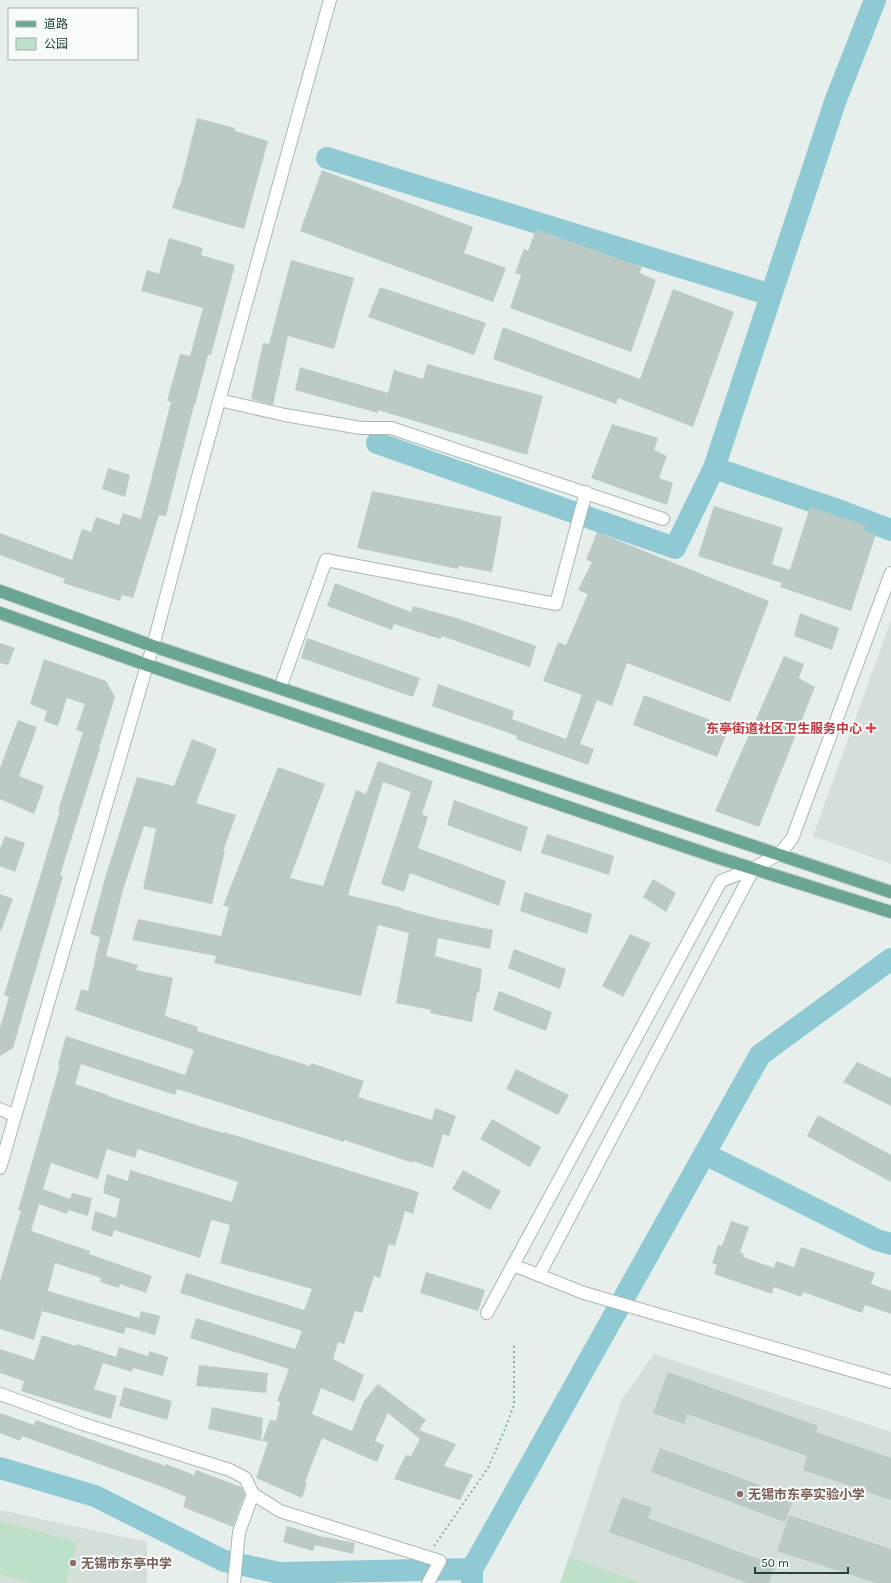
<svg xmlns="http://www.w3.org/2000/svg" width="891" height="1583" viewBox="0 0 891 1583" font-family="Karla,'Noto Sans SC',sans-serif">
	<rect width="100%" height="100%" fill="#e6efeb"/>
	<path fill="#d4dfda" d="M891,620V864L813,836Z
		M654,1354L891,1432V1583H560L622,1399Z
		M0,1510L147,1542V1583H0Z"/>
	<path fill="#bfe0c8" d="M0,1521L77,1542L66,1583H32L0,1574Z
		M569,1557L641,1583H560Z"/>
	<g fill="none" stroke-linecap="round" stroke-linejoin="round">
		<path stroke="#8ec9d4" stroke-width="22" d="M875,0L835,102L714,468L838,510L891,530
			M327,158L771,295
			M377,443L675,548L714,468
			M705,1154L877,1240L891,1244
			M0,1468L95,1496L224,1561L280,1573L472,1569
			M472,1583V1569L760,1055L891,959"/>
	</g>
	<path fill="#bbcac4" d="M197,118L235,128V131L268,141L244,229L172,208L179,186H180Z
		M322,170L473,227L464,253L506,268L493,302L300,231Z
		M536,229L642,267L640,273L656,280L631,352L510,308L521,275L515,273L524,249L528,251Z
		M169,238L203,248L201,255L235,265L211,355H208L195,405H194L166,516L159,515L133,598L122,595L120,601L63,583L65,579L0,555V533L72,560L82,529L91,532L96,517L119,525L123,513L141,519L171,402L167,401L180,354L190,356L203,308L141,291L147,270L159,274Z
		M291,260L354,278L334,349L288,336L273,405L251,399L263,343L269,344Z
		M380,287L486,323L474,355L368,317Z
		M673,289L734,312L693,427L618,398L616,404L493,359L503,327L640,379Z
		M427,364L543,396L527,455L378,410V413L295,390L300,367L388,393L394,370L423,379Z
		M612,424L658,438L654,450L667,456L659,478L673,483L667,505L591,478Z
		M108,468L130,475L125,497L102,489Z
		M372,491L502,517L492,572L459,566L458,569L357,548Z
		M714,506L783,528L772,564L790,570L810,507L865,525L864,530L876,534L851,611L780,587L782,583L698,556Z
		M597,532L769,601L730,702L627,663L612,706L597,700L580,744L594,749L588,765L516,739L517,736L432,706L438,684L514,711L512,719L566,739L582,695L543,681L558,642L566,645L588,594L578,590L592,562L586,560Z
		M335,583L411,612L413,606L460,619L536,646L530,667L442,636L440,639L394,624L392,630L327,606Z
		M800,613L839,628L832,650L794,636Z
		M307,638L420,678L413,697L301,658Z
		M0,643L15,648L8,665L0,663Z
		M784,656L804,664L799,678L815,687L759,827L715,811Z
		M44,659L106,681L115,697L99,748H100L60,875L63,876L13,1048L0,1056V1028L9,997L4,995L60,811H58L83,732L76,730L85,704L67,698L58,726L44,721L47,711L30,704Z
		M644,695L729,727L717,757L633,725Z
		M18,720L37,727L19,776L44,786L34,814L0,799V768Z
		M192,739L217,749L196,803L236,815L223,851H225L212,904L143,889L156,829L144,826L123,890L106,956L138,965L136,970L173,978L165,1016L198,1027L197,1031L310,1066L311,1063L364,1081L358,1097L432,1120L435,1108L456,1116L449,1136L443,1134L433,1168L413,1161V1163L344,1140V1142L177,1089L175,1095L81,1064L75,1084L108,1095V1096L196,1125L224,1133V1132L419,1192L413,1214L405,1211L395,1246L389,1244L380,1278L374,1276L362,1313L355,1311L344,1344L338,1342L333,1359L364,1375L354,1402L321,1388L312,1414L352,1431L364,1401L378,1384L426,1420L419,1430L456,1444L444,1466L473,1475L460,1500L394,1479L406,1455L411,1456L420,1439L388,1413L375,1441L384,1445L377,1462L322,1438L305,1482L307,1483L302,1498L256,1478L268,1442L262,1441L270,1420L276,1421L280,1402L277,1401L289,1369L190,1338L196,1318L295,1349L302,1331L180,1293L186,1273L304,1310L312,1289L220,1263L230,1225L212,1220L211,1221L200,1258L114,1230L112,1237L91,1230L95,1211L116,1218L120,1199L103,1193L107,1174L128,1181L130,1170L232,1202L238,1182L138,1149L135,1158L107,1149L98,1179L51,1163L43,1189L70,1199L72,1193L92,1198L88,1216L68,1210L67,1214L39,1204L31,1231L90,1251L89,1254L152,1276L146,1293L120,1284L119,1288L100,1282L101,1278L55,1263L48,1291L139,1318L141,1311L160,1316L155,1335L126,1327L124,1334L42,1311L34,1340L0,1329V1281L21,1211L18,1210L60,1065H58L66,1036L185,1075L194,1050L75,1010L81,989L88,991L100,937L90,934L105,878L137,777L174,786Z
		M378,761L433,781L422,814L428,817L418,848L506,881L499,906L410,873L404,892L381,884L411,792L383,782L348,895L402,908V909L440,919L493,930L490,949L438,938L435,956L482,969L479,993L477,992L472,1022L430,1013L431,1010L396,1003L409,933L378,925L361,996L214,963L216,956L132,940L138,919L221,936L229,907L223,906L278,767L325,784L290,878L323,886L356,790L366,794Z
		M454,800L528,827L521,852L447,825Z
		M547,834L614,856L609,875L541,853Z
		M5,836L25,843L15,872L0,866V848Z
		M653,879L676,893L666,912L643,897Z
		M525,892L592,914L587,934L520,911Z
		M0,894L13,899L1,931H0Z
		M630,934L651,943L623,997L602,986Z
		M514,949L566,969L560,989L508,968Z
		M499,991L552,1012L546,1031L493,1010Z
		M857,1062L891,1078V1106L843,1082Z
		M516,1069L569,1095L558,1115L506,1089Z
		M818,1115L891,1155V1182L807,1136Z
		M492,1119L541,1147L530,1167L480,1139Z
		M463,1170L501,1191L490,1210L452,1189Z
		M731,1221L749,1227L740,1252L744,1254L743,1257L774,1268L776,1261L794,1267L801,1247L875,1273L871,1284L891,1291V1314L865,1305L862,1313L803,1292L801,1297L774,1287L772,1294L714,1274L717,1265L712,1263L718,1245L722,1246Z
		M426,1272L485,1290L478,1311L420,1293Z
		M42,1335L76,1346L77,1344L116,1357L119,1347L148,1356L149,1351L168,1357L163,1376L133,1368L132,1372L103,1363L94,1389L117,1396L111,1419L21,1391L24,1381L0,1373V1349L34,1360Z
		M199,1365L268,1373L266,1393L196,1386Z
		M668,1372L818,1426L816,1432L891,1458V1500L803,1470L807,1456L687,1414L684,1424L653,1413Z
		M124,1387L172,1401L167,1420L119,1406Z
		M212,1407L263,1418L261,1441L208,1429Z
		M0,1413L34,1425L36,1420L166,1466V1464L194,1475L196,1470L241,1487L245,1494L233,1527L183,1507L186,1497L160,1486L22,1436L20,1441L0,1433Z
		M660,1448L794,1498L785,1522L651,1472Z
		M622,1497L652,1508L648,1518L775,1565L769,1583H747L609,1532Z
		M789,1515L891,1549V1583H876L777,1551Z
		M287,1526L326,1538V1537L355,1543L353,1554L315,1545L313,1551L283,1542Z"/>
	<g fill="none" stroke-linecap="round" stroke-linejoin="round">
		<g stroke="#a8b8b2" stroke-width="14">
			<path id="minor" d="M219,400L285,415L361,428H391L663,519
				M280,688L326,560L556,604L586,492
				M0,1109L15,1116
				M0,1168L147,665L153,646L196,484L330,0
				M513,1265L584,1293L891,1382
				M539,1275L754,868
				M487,1313L721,881L754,868L779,854L792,839L891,573
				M0,1394L83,1424L230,1470L245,1478L253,1494L280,1511L440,1561L428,1583
				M234,1583L239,1532L253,1494"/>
		</g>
		<g stroke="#c2cac8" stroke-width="14">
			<path id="major" d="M0,591L153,646L891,892
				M0,613L147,665L716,857L891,912"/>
		</g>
		<path stroke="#86b3a5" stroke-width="2" stroke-dasharray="2 3" stroke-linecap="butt" d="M434,1546L488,1468L505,1429L514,1405V1346"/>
		<use href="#minor" stroke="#fff" stroke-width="12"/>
		<use href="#major" stroke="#6aa596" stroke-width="12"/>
	</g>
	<path fill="#e0444e" stroke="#f7fbf9" stroke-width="1.5" d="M869 722h4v4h4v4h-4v4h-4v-4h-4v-4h4z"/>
	<g fill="#8d6e63" stroke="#f7fbf9" stroke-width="1.5">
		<circle cx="740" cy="1494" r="4"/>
		<circle cx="73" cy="1563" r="4"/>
	</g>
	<g text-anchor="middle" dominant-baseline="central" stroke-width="4" stroke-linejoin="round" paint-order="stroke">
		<g font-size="13" font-weight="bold" fill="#be3a42" stroke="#f7fbf9" text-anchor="end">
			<text x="862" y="728">东亭街道社区卫生服务中心</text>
		</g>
		<g font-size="13" font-weight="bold" fill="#785e54" stroke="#f7fbf9" text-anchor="start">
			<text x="748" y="1494">无锡市东亭实验小学</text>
			<text x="81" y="1563">无锡市东亭中学</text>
		</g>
	</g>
	<rect x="8" y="8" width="130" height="52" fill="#f7fbf9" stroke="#a3b1ad"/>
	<rect x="16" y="21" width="20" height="6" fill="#6aa596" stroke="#a3b1ad"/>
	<text x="44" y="28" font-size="12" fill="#24423a">道路</text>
	<rect x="16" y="38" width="20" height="12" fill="#bfe0c8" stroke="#a3b1ad"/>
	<text x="44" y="48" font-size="12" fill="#24423a">公园</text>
	<path d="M755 1567v6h93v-6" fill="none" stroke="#24423a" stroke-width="2"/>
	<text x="761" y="1567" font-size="12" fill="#24423a" stroke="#f7fbf9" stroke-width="3" paint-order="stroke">50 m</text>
</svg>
